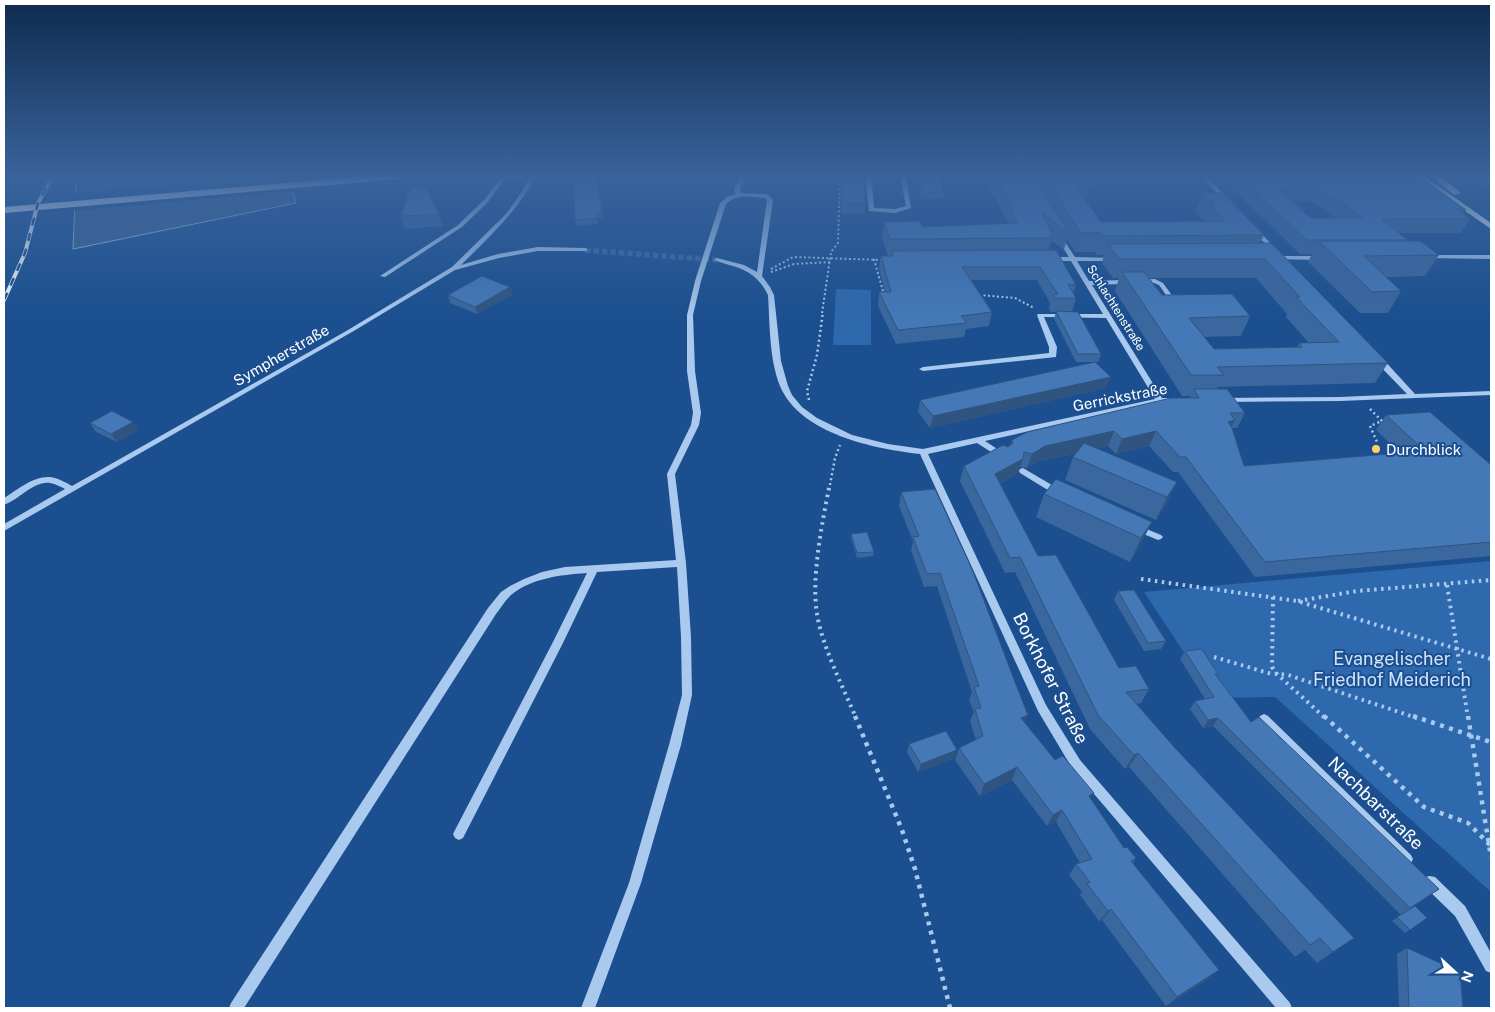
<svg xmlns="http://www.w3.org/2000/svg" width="1495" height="1012" viewBox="0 0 1495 1012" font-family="'Public Sans',sans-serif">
	<rect width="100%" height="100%" fill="#1b4f8f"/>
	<path fill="#2e69ad" d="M836,289L871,290V345H833Z
		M1491,561V892L1275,697L1214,698L1144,592Z"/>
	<path fill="#3c6290" stroke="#9cc4f0" d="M79,176H288L296,203L73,249L76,179Z"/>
	<path fill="#1b4f8f" d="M281,176H291L295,191L72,211L73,193Z"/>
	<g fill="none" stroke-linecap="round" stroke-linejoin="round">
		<path stroke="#3d69a0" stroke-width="5.5" stroke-dasharray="5.5 3" stroke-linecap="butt" d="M585,250L717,260"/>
		<path stroke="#a9c9ee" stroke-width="2" stroke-dasharray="2 2.5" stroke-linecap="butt" d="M874,259L884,295
			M771,269L793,257L882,260
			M771,272L794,264L831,262
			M979,295L1015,298L1034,308
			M822,313L831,252L838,243L840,176"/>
		<path stroke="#a9c9ee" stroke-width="2.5" stroke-dasharray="2 3" stroke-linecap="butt" d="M809,400L807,391L817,355L823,312
			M1370,409L1382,421L1370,426L1377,442
			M829,490L835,458L840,445"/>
		<path stroke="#a9c9ee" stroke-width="4" stroke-dasharray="2.5 4.5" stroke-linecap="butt" d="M829,488C822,523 811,579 817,614C822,646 843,687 856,718
			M1141,579L1297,601L1491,659
			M1447,585L1468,718
			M1273,597L1272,667L1277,674L1325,718
			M1298,601L1357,591L1491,580
			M1214,657L1268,673L1288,675L1417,718"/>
		<path stroke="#a9c9ee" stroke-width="4.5" stroke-dasharray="4 5.5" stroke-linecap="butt" d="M855,716L902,830L915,869L950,1008
			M1324,716L1424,807L1468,823L1491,846
			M1413,716L1491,742
			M1468,716L1491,857"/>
		<path fill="#a9c9ee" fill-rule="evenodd" d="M507,176H536C517,212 489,237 461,265L498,254L538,247L585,248L587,249V251H538L499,258L455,270L352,332L4,531V524L65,489C61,487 56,484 50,483C33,481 19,500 4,505V498C17,490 33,476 50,477C58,478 65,482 72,486L348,330L452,267L507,213L523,190L529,178L508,179L503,182L488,202L462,227L385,277L380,276L458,225L484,200L499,180Z
			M740,176H746L740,189L741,193L767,194L773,200L762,276L770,287L774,295L781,361L788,386L792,395L802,407L817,418L852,435L888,444L923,449L1155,399L1106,318L1044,317L1057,347L1056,357L923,371L919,369L923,367L1049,353V347L1037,315L1038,314H1103L1071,261H1049L1046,259L1049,257H1069L1056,237L1057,236H1061L1075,257L1116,258L1117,259L1114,261H1077L1089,281L1155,279L1163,283L1176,301L1175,302H1171L1159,285L1154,283L1092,285L1162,398H1176L1177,400L1176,402H1160L985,441L1005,454L1006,456L1002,459L977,443L928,454L1046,705L1080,760L1290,1003L1292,1008H1276L1072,768L1038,711L920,454C875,449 800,434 780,386C769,358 770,325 768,295C760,278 747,269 729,265C724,263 718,262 714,260L717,258L744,265L757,272L767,200L765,198C750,197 738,193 726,204L701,281L693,315L695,371L701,413L699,425L675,474L686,563L691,637L692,695L681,745L641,883L595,1008H581L629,883L669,745L682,695L681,637L677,567L597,572L563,643L463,838L459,840L455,838L453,834L455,830L553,642L587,573C560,575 532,578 511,595C505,600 501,608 496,614L244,1008H229L231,1003L488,608L501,592L510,586L524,579L542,572L565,567L676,560L667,474L691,425L693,413L687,371V315L695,281L720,203L728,196L736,194L734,189Z
			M868,176H874L872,182L874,208L895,209L906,206L900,176H906L911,208L895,213L869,211L866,182Z
			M1201,176H1206L1230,201V203H1226Z
			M1252,228H1256L1277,250V252H1273L1252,230Z
			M1427,255H1491V259L1425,258V256Z
			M1274,256H1321L1324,258L1321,260L1272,259L1271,258Z
			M1376,358H1382L1415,394L1491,391V395L1340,401L1224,402L1220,400L1224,398L1340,397L1407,394L1376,362Z
			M1023,468L1062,491L1063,493L1062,495H1056L1020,473L1019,471L1020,469Z
			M1137,525L1161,535L1163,537L1161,539L1158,540L1134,530L1133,528L1134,526Z
			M1264,714L1268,716L1411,855L1413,859L1411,863L1407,865L1403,863L1260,722L1258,719L1260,716Z
			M1430,876L1435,877L1465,906L1491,953V973L1486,971L1455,916L1425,887L1424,882L1425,877Z"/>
		<path fill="#f0f6ff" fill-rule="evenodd" d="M1415,176H1424L1491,223V229Z
			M1431,176H1440L1461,193L1454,195Z"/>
		<path fill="#fff" fill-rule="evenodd" d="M367,176H403L399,179L4,213V207Z"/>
		<g stroke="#fff" stroke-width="4">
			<path id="rail" d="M4,300L25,253L38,203L53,176"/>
		</g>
		<use href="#rail" stroke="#1b4f8f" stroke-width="2.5" stroke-dasharray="8" stroke-linecap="butt"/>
	</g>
	<path fill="#3a679d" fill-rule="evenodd" d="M576,176H596L603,218H598V224L576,226L575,220L578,183Z
		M841,176H864L865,203L864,214L841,213Z
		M917,176H938L944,192L943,199H922L916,182Z
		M982,176H1033L1035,180L1036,176H1192L1189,183H1126V184L1090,185L1086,200H1085L1101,222L1204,221L1195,212L1203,193L1264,235L1260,243L1388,363L1375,383L1218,387L1217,389L1245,413L1237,428H1232L1244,466L1400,453L1376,430L1386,415L1491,465V556L1255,577L1178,472H1173L1149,446L1116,454L1108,446L1097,448L1177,482L1165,506L1156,520L1065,480L1073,457L1077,453L1040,461L1027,468L1020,467L1018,473L1000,484L1038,556L1119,668L1149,689L1141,703L1136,704L1175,748L1354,938L1317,963L1305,950L1295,957L1129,767L1125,769L1090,729L1015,572L1005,573L960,481L964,466L1008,447L1011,445L1012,440L1190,398V396H1182L1115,291L1119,278H1113L1102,263L1104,255H1097L1095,252H1075L1067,238L1064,250L1052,241L1049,250L1076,285L1073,294L1076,298L1072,312L1101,354L1098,362H1076L1054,319L1056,312H1051L1049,309L1050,303L1037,280H971L992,312L989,326L966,329L964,337L896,344L878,306L879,292H885L879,269L881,256H888L882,239L884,222L922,227L1008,224V222ZM1149,278H1256L1287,314L1286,317L1309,343H1299L1297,347L1214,349L1204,337L1241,336L1250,316L1162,295Z
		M1220,176H1418L1466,210L1463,214L1470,219L1461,233H1399L1407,240L1406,241L1439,255L1425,276L1385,277L1401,291L1388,313H1360L1308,262L1312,254H1300ZM1291,201H1312L1336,218H1311Z
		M1463,176H1491V187H1480Z
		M439,214L443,226L405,229L401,216Z
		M510,287L512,295L477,314L450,303L448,295Z
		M1106,388L930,428L918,412L920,400Z
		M133,422L138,430L117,442L96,432L90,423Z
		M901,492L1024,723L1055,760L1090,799L1124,848L1136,858L1133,863L1207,980L1166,1006L1102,920L1099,921L1080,895L1082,892L1069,875L1076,864L1080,863L1056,822L1047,826L1012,780L980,796L955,760L959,748L976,740L970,721L974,712L969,700L972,692L937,586L924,587L911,550L913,541L899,506Z
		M1044,494L1152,522L1140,545L1130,562L1036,517Z
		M851,534L874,552L873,556L857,558L851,538Z
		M1118,591L1166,641L1161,649L1144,651L1114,600Z
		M1185,651L1218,674L1217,676L1251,722L1439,889L1401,915L1213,726L1203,728L1190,709L1195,701L1205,699L1180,659Z
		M909,744L955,758L918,772L907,752Z
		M1415,906L1427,918L1405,933L1392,921Z
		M1407,948L1463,1008H1399L1397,954Z"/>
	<path fill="#305480" d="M510,287L512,295L477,314L475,307Z
		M1111,377L1106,388L930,428L933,416Z
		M1235,420L1227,434L1228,422Z
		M133,422L138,430L117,442L111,434Z
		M1114,431L1108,446L1040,461L1027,468L1032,454L1045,446Z
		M1156,431L1149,446L1116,454L1122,439Z
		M1023,459L1018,473L991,489L995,474Z
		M1177,482L1165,506L1156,520L1167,497Z
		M1152,522L1140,545L1130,562L1141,538Z
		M1028,715L1022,728L1021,718Z
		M1218,718L1213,726L1203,728L1208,720Z
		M957,750L955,758L918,772L921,764Z
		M1138,753L1129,767L1125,769L1134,755Z
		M1017,767L1012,780L980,796L984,784Z
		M1062,810L1056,822L1047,826L1053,815Z
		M1111,909L1102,920L1099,921L1108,911Z
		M1219,970L1207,980L1166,1006L1177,997Z"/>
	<path fill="#4478b7" stroke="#305480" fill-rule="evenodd" d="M577,176H596L602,211L597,212V218L575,220L574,183H579Z
		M842,176H864L865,203H842Z
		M917,176H938L944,192H923Z
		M995,176H1033L1069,233L1041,212L1053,235H1051L1053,238L890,239L884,222L920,221L922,227L1017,223L1011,210H1015Z
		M1045,176H1087L1091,182H1075L1081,190H1078L1101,222L1225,221L1211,206L1215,205L1203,193H1223L1264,235L1103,236L1101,233H1081Z
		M1239,176H1418L1466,210L1456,209L1470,219H1382L1407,240H1307ZM1276,188H1319L1364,218H1311Z
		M1473,176H1491V182H1483Z
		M425,186L439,214L401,216L407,198L406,193L412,192L411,188Z
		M1319,241H1420L1439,255L1364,256L1401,291L1372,292Z
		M1271,243L1388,363L1217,367L1224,375H1191L1122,272H1144L1162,295L1232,294L1250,316L1189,318L1214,349L1302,347L1299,343L1339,342L1296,297H1300L1265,259H1119L1108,244Z
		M1056,250L1076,285L1068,284L1076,298H1055L1053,295L1058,294L1040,267H962L992,312L961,316L967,323L898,330L879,292H891L881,256H893L892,251Z
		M482,276L510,287L475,307L448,295Z
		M1056,311L1078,312L1101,354H1078Z
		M1095,362L1111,377L933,416L920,400Z
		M1194,389H1227L1245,413H1230L1235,420L1228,422L1232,428L1244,466L1425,451L1386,415L1430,412L1491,465V542L1265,562L1186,457H1180L1156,431L1122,439L1114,431L1045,446L1032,454L1024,452L1023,459L995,474L1038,556L1056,555L1119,668L1136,666L1149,689L1126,692L1175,748L1354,938L1333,952L1320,938L1310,945L1138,753L1134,755L1098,715L1020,557L1010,558L964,466L1003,445L1008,447L1013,443L1012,440L1027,432L1171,398H1199Z
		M112,411L133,422L111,434L90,423Z
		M1084,443L1177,482L1167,497L1073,457Z
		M1056,479L1152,522L1141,538L1044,494Z
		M935,489L972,569L1015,682L1028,715L1021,718L1055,760L1063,756L1094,793L1089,796L1124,848L1127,847L1136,858L1131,861L1219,970L1177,997L1111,909L1108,911L1087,884L1090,882L1076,864L1092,859L1062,810L1053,815L1017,767L984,784L959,748L983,736L975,709L981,708L974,687L979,686L940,573L927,574L913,537L919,536L901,492Z
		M867,532L874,552L857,553L851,534Z
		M1134,590L1166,641L1148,643L1118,591Z
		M1202,649L1218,674H1215L1251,722L1259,717L1439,889L1410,908L1218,718L1208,720L1195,701L1214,697L1185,651Z
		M946,731L957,750L921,764L909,744Z
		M1415,906L1427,918L1410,930L1397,917Z
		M1407,948L1460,972L1463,1008H1409Z"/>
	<linearGradient id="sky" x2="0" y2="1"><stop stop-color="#0f2b4f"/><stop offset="0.55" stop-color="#39639b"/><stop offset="1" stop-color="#39639b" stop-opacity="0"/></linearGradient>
	<rect width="1495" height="318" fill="url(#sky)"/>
	<circle fill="#ffd166" stroke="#1b4f8f" stroke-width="2" cx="1376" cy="449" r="5"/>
	<g text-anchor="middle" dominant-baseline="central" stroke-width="4" stroke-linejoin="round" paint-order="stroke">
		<g font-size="12" fill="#fff" stroke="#1b4f8f">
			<text transform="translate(1116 308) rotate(58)">Schlachtenstraße</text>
		</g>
		<g font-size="15" fill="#fff" stroke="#1b4f8f">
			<text transform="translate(281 355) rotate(-30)">Sympherstraße</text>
			<text transform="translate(1120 397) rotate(-11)">Gerrickstraße</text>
		</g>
		<g font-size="15" fill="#fff" stroke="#1b4f8f" text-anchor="start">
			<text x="1386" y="449">Durchblick</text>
		</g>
		<g font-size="18" fill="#cfe3fa" stroke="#1b4f8f">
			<text x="1392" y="658">Evangelischer<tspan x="1392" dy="21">Friedhof Meiderich</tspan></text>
		</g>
		<g font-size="18" fill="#fff" stroke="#1b4f8f">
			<text transform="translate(1051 678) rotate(63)">Borkhofer Straße</text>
			<text transform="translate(1376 803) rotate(44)">Nachbarstraße</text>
		</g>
	</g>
	<rect width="1495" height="1012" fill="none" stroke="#ffffff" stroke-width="10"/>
	<g transform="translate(1455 972) rotate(111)" stroke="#1b4f8f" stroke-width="4" paint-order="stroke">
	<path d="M0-4L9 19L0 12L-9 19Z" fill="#ffffff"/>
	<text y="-8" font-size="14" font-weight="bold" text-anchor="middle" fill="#ffffff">N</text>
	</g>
</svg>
